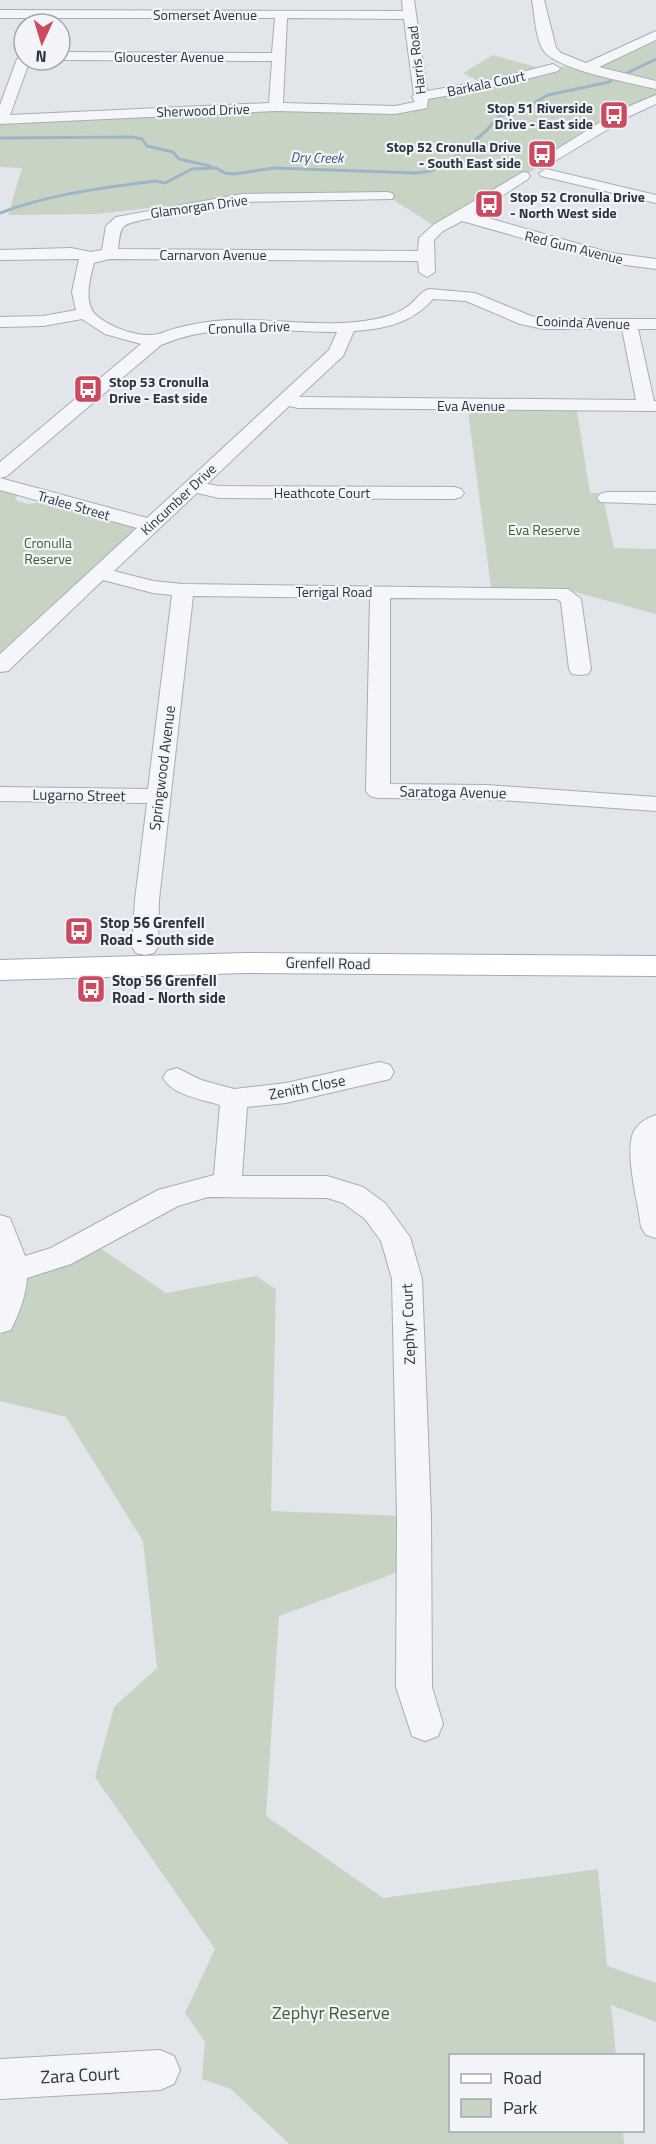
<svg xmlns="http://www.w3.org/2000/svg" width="656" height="2144" viewBox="0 0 656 2144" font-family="'Titillium Web',sans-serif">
	<rect width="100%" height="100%" fill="#e2e6ea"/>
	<path fill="#c8d4c3" d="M656,35V100L608,124L438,228L387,196L242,198L96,214L8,215L22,168L0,167V120L276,107L395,110L422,105L426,95L485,85L463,73L493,55L547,70L576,64L588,68Z
		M468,411H577L590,493H602L614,548L656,549V614L564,589L491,588Z
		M0,488L20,493L15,500L28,504L47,501L132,525L137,531L0,659Z
		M93,1243L166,1293L256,1276L276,1289L271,1511L404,1516L401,1571L279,1616L266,1816L383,1898L598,1869L607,1966L656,1983V2022L611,2005L616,2055L450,2056V2130L623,2131L624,2144H289L231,2089L202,2079L205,2042L185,2013L215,1949L95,1777L114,1707L157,1668L143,1541L66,1417L0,1401V1336L18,1311L30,1272Z"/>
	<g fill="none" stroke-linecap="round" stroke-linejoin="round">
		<path stroke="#9eb4ca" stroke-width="3" d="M625,74L656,59
			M0,138L132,137L142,139L147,146L173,152L179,159L210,166
			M0,213C50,194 102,188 155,181L165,183L192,169L216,168L225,173L234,174L274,168L416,173L431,171L448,163L486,131L499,116L527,107L548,95L609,82L616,77"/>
		<g stroke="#a7adb4" stroke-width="2">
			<path id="minor" d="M402,0H414L427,91L490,80L553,64L560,68L558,71L491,88L428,99L427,108L395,114L276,111L0,124V105L17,59L24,55V60H30L10,115L269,103L272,61L60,60V52L272,53L275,18H0V10L403,11ZM287,18L404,19L414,95L412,97L415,102L395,106L283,103Z
				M532,0H544L556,48L561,53L586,63L656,31V40L599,67L656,81V89C632,83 556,70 543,50C535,36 535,16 532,0Z
				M656,95V104L630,116L545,167L540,168L533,164L620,110Z
				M546,169L656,195V203L541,176L539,173Z
				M523,172L528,173L530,176L528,179L474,214L611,253L656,259V269L610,263L462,221L443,231L434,240L435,272L427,277L419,272L418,261L109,259L94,263C90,278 83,303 96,315C109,327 135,336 152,335C158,335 167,331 173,329C191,324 209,321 228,320C280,318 337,331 388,316C394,314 403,310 408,306C416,301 419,292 429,289L475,293L531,316L544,319H656V329H638L654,401H656V411L298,408L289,406L207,484L219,486L454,487L461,489L464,493L461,497L454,499L219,498L197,493L114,571L153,581L183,584L568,589L581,599L591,669L588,674L580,675L572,674L569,669L561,602L557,599L390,598V784L486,785L656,797V811L486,799L378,798L370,796L366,791L370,598L193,596L159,900L158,947L154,953L145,955L136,953L132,947L135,900L147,803L0,801V787L148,789L172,595L153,593L103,580L8,671L0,672V654L137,528L0,490V478L147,518L329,350L337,332C278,332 216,321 161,345L7,476L0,478V462L141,344L105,334L82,319L43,326L0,327V317L43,316L76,310L72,292L79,259L0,260V250L71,248L91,252L102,250L106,226L116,217L242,194L387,192L392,193L394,196L392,199L242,202L142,220C119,225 121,227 118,249L418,251L419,238L433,225ZM433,299L466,301L520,324L544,329H622L636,400L299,397L343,356L354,331C385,329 412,323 433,299Z
				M607,492H656V504L600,502L597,498L600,494Z
				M380,1062L390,1065L394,1072L390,1079L286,1103L247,1107L242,1176H327L363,1187L385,1203L410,1237L422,1279L431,1516L432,1687L443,1724L438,1736L425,1741L412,1736L396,1687L397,1516L392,1279L381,1241L365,1219L343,1203L327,1198L208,1197L178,1206L71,1264L27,1278C26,1296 19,1313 11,1330L0,1333V1215L10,1218L25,1256L51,1248L158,1190L214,1175L220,1105C201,1099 174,1096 163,1078L167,1071L177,1068L201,1080L234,1089L286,1083Z
				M656,1115V1238L646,1235L641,1227C638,1202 626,1160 632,1136C635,1125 646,1118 656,1115Z
				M160,2050L174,2056L180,2070L174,2084L160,2090L0,2099V2059Z"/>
		</g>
		<g stroke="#a1aab6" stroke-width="2">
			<path id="major" d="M246,953L656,956V976L246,973L0,980V960Z"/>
		</g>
		<use href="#minor" fill="#f5f6f9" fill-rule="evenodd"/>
		<use href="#major" fill="#fff" fill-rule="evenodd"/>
	</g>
	<defs>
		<g id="bus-square" transform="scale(1.5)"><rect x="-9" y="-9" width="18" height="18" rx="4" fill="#cd4960" stroke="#f2f4f8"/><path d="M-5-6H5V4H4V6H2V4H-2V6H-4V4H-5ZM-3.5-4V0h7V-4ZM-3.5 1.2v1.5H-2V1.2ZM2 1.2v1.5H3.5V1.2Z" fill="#fff"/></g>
	</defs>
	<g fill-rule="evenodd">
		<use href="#bus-square" x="614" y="115"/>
		<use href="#bus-square" x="542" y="154"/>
		<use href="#bus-square" x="489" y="204"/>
		<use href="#bus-square" x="88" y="389"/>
		<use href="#bus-square" x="79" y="931"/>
		<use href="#bus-square" x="91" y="989"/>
	</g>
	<g text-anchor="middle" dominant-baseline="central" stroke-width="4.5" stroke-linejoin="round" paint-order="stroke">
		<g font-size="14" fill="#2a3442" stroke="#f2f4f8">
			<text x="205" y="14">Somerset Avenue</text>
			<text x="169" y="56">Gloucester Avenue</text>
			<text transform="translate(416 60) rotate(-97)">Harris Road</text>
			<text transform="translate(486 83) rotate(-12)">Barkala Court</text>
			<text transform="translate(203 110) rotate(-2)">Sherwood Drive</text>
			<text transform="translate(199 206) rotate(-8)">Glamorgan Drive</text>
			<text transform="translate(574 247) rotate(14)">Red Gum Avenue</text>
			<text x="213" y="254">Carnarvon Avenue</text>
			<text transform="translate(583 322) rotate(2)">Cooinda Avenue</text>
			<text transform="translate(249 327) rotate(-2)">Cronulla Drive</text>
			<text x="471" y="405">Eva Avenue</text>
			<text x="322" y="492">Heathcote Court</text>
			<text transform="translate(178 499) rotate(-43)">Kincumber Drive</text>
			<text transform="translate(74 505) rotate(16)">Tralee Street</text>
			<text x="334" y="591">Terrigal Road</text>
		</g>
		<g font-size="14" font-weight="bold" fill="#2a3442" stroke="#f2f4f8" text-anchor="end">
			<text x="593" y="107">Stop 51 Riverside<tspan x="593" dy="16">Drive - East side</tspan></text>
			<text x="521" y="146">Stop 52 Cronulla Drive<tspan x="521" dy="16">- South East side</tspan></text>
			<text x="510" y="196" text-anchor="start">Stop 52 Cronulla Drive<tspan x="510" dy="16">- North West side</tspan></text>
			<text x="109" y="381" text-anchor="start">Stop 53 Cronulla<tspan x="109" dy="16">Drive - East side</tspan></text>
		</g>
		<g font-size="14" font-style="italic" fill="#355376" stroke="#f2f4f8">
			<text transform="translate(317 157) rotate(1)">Dry Creek</text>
		</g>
		<g font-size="14" fill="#405e38" stroke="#f2f4f8">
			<text x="544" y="529">Eva Reserve</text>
			<text x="48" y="542">Cronulla<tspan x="48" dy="16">Reserve</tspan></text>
		</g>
		<g font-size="15" fill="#2a3442" stroke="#f2f4f8">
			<text transform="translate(162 768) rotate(-83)">Springwood Avenue</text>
			<text transform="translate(453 792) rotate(1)">Saratoga Avenue</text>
			<text transform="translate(79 795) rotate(1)">Lugarno Street</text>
			<text transform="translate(328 963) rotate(1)">Grenfell Road</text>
			<text transform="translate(307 1087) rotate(-11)">Zenith Close</text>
			<text transform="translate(408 1324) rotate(-92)">Zephyr Court</text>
		</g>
		<g font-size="15" font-weight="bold" fill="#2a3442" stroke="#f2f4f8" text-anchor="start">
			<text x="100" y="922">Stop 56 Grenfell<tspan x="100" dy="17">Road - South side</tspan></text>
			<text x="112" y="980">Stop 56 Grenfell<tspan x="112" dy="17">Road - North side</tspan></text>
		</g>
		<g font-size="18" fill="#405e38" stroke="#f2f4f8">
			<text x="331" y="2012">Zephyr Reserve</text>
		</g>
		<g font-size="18" fill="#2a3442" stroke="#f2f4f8">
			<text transform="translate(80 2075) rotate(-3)">Zara Court</text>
		</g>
	</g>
	<rect x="449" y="2054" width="195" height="78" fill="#f2f4f8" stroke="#a2a7af" stroke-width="1.5"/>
	<rect x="461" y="2074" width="30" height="9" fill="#ffffff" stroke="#a2a7af" stroke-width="1.5"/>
	<text x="503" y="2084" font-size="18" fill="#2a3442">Road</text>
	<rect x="461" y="2099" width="30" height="18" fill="#c8d4c3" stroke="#a2a7af" stroke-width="1.5"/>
	<text x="503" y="2114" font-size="18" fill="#2a3442">Park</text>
	<g transform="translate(42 42) rotate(184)"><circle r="28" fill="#f2f4f8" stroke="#a2a7af" stroke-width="1.5"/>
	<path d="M0-4.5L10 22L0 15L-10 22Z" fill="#cd4960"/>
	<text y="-9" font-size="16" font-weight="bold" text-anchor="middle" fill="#2a3442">N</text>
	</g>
</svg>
